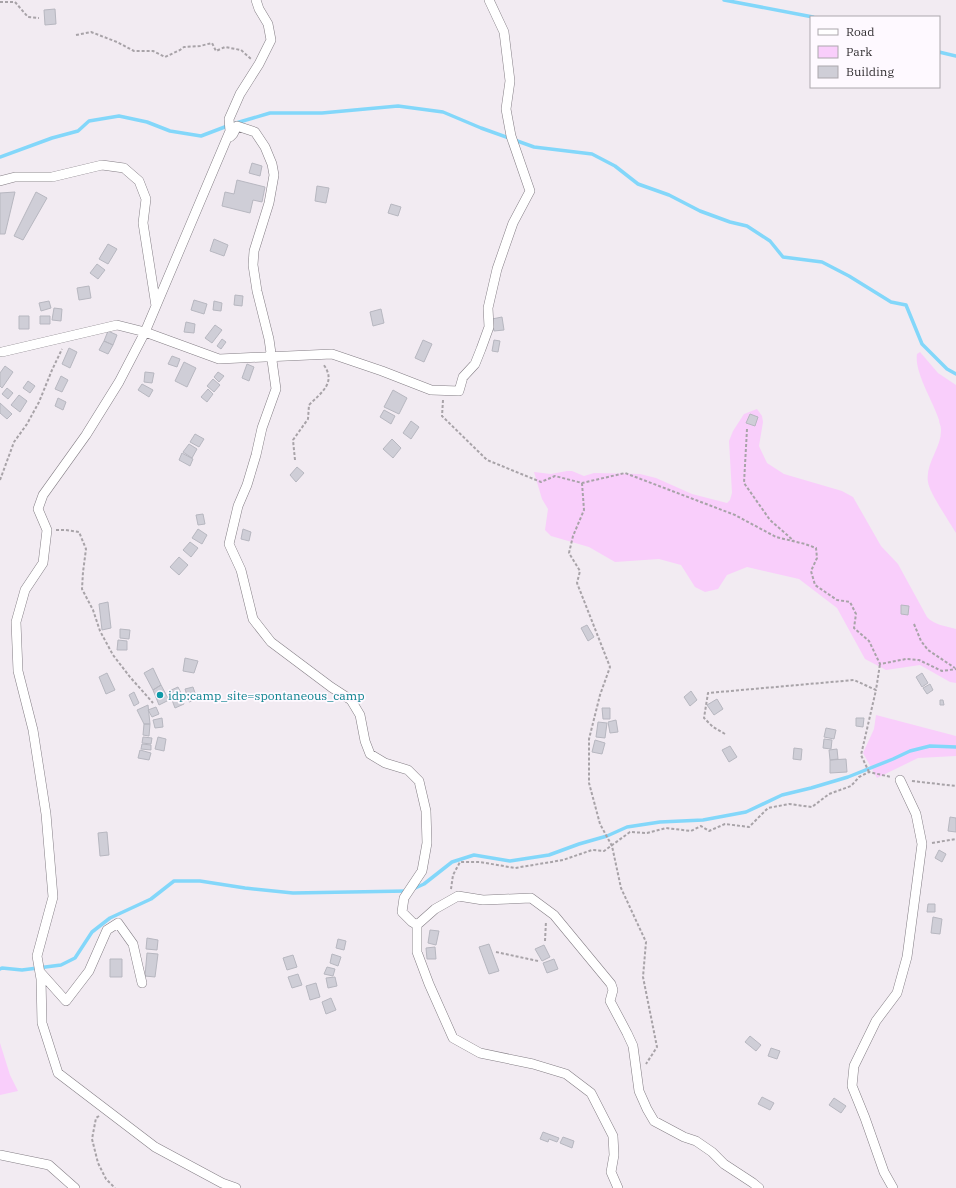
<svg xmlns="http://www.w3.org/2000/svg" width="956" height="1188" viewBox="0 0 956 1188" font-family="'IBM Plex Serif',serif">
	<rect width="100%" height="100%" fill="#f2ebf2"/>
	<path fill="#f9cefb" d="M920,352L938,373L956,385V533C949,521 930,494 928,482C925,463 942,448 941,429C941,426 939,423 939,420C933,401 914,372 917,354Z
		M757,409L762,416L763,422L759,446L767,463L784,474L842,491L853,497L881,546L898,564L927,617C934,625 946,626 956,629V683L950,682L920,665L886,670L865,659L837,608L799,579L747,567L727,575L718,589L705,592L695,587L681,565L659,559L615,562L589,547L551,536L545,530L548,509L542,499L534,472L551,474L567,471H572L584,476L594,473L640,474L656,478L692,494L727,503L730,500L732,493L729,441L733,431L744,414Z
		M876,715L956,736V756L918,758L877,778L863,753L874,729Z
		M0,1043L10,1075L18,1091L0,1095Z"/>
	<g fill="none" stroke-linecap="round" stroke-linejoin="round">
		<path stroke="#83d7fa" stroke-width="3.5" d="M724,0L813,17
			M939,52L956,56
			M236,123L270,113H322L398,106L443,112L481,128L534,147L592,154L615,166L638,184L669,195L700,211L730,222L747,226L770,241L783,257L822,262L849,276L891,302L906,305L922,344L947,369L956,374
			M0,157L52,138L78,131L89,121L119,116L147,122L170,131L201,136L230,125
			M413,889L424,884L452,862L474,855L510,861L549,855L579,844L607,836L627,827L660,822L703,820L746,812L782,795L811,788L848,777L893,759L910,751L930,746L956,747
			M0,969L2,968L22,970L61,965L75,958L92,932L110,918L151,899L174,881H200L245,888L293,893L407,891"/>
	</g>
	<path fill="#cfced7" stroke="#b7b7c0" d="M55,9L56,24L45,25L44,10Z
		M252,163L262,166L260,176L249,173Z
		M237,180L265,187L262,202L253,200L250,213L222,206L225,192L234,194Z
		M317,186L329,188L326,203L315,201Z
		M15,192L5,234H0V193Z
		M36,192L47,198L23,240L14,236Z
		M391,204L401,207L398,216L388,213Z
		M214,239L228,245L224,256L210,251Z
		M108,244L117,249L108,264L99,259Z
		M97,264L105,270L98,279L90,273Z
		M89,286L91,298L79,300L77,288Z
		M235,295L243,296L242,306L234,305Z
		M194,300L207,304L204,314L191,310Z
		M49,301L51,308L41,311L39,303Z
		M214,301L222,303L221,311L213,310Z
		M54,308L62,309L61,321L52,320Z
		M381,309L384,323L373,326L370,312Z
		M19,316H29V329H19Z
		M40,316H50V324H40Z
		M502,317L504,330L494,331L492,319Z
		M186,322L195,324L194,333L184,332Z
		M215,325L222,330L212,343L205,338Z
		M108,331L117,335L113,345L104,341Z
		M222,339L226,342L221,349L217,346Z
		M423,340L432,344L424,362L415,358Z
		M494,340L500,341L498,352L492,351Z
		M104,341L113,345L108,354L99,350Z
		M69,348L77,352L70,368L62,364Z
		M172,356L180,359L177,367L168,364Z
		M184,362L196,368L187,387L175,381Z
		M247,364L254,367L249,381L242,378Z
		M5,366L13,372L2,388L0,386V373Z
		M145,372L154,373L152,383L144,382Z
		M218,372L224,376L219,382L214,377Z
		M61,376L68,380L62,392L55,389Z
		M213,379L220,385L214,392L207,386Z
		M28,381L35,386L30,393L23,388Z
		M142,384L153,390L149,397L138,390Z
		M7,388L13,393L8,399L2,394Z
		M208,389L213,394L207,402L201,397Z
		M393,390L407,398L399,414L384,407Z
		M19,395L27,401L20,412L11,405Z
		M58,398L66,402L63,410L55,406Z
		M0,403L12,414L7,419L0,413Z
		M384,410L395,416L391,424L380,417Z
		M750,414L758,417L755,426L746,423Z
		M411,421L419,427L411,439L403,433Z
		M195,434L204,439L199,447L190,442Z
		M392,439L401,448L393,458L383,449Z
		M189,444L197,449L192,458L183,452Z
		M182,453L193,459L190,466L179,460Z
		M297,467L304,473L296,482L290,475Z
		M203,514L205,524L198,525L196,515Z
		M198,529L207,535L202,544L192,538Z
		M243,529L251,532L249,541L241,539Z
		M190,542L198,548L191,557L183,550Z
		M179,557L188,565L179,575L170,567Z
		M108,602L111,628L102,630L99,604Z
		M901,605L909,606L908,615L901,614Z
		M587,625L594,637L588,641L581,628Z
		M120,629L130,630L129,639L120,638Z
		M118,640L127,641V650H117Z
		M185,658L198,661L194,673L183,671Z
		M153,668L161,685L153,690L144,673Z
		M107,673L115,690L106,694L99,677Z
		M922,673L928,683L922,687L916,677Z
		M930,684L933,690L927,694L923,688Z
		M161,685L169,700L159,705L153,690Z
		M178,687L182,695L173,699L169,691Z
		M193,687L197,699L189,702L185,689Z
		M691,691L697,700L690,706L684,697Z
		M134,692L139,703L134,706L129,695Z
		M180,696L184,704L175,708L172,700Z
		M717,699L723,709L714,715L707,705Z
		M940,700H943L944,705H940Z
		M148,705L150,724H144L137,710Z
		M156,707L159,714L152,717L148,710Z
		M602,708H610V719H603Z
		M162,718L163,727L155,728L153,720Z
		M856,718H864L863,727L856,726Z
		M616,720L618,732L610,733L608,722Z
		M598,722L607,723L605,738L596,737Z
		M144,724H150L149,736L143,735Z
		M826,728L836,730L834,739L824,737Z
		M143,737L152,738L151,744L142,743Z
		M158,737L166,739L164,751L155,749Z
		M824,739L832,740L831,749L823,748Z
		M595,740L605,743L602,754L592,752Z
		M142,744L151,745V750L141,749Z
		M730,746L737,757L729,762L722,750Z
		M794,748L802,749L801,760L793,759Z
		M837,749L838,759L830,760L829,750Z
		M140,750L151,753L149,760L138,758Z
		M846,759L847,772L830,773V760Z
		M950,817L956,818V832L948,831Z
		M107,832L109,855L100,856L98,833Z
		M939,850L946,854L942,862L935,858Z
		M928,904H935V912H927Z
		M933,917L942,919L940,934L931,933Z
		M430,930L439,931L436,945L428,943Z
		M147,938L158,940L157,950L146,949Z
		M338,939L346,941L344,950L336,948Z
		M489,944L499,971L489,974L479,947Z
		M544,945L550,957L542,961L535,949Z
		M435,947L436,959H427L426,948Z
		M147,953L158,954L155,977L145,976Z
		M332,954L341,957L338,966L330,963Z
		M293,955L297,967L287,970L283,958Z
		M110,959H122V977H110Z
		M554,959L558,969L547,973L543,963Z
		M327,967L335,969L333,976L324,974Z
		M298,974L302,985L292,988L288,977Z
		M335,977L337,986L328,988L326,978Z
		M316,983L320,997L310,1000L306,986Z
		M331,998L336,1010L326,1014L322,1002Z
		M750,1036L761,1045L756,1051L745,1042Z
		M771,1048L780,1051L777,1059L768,1056Z
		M762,1097L774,1103L770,1110L758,1104Z
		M834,1098L846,1106L841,1113L829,1105Z
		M543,1132L559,1138L557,1142L549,1139L548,1142L540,1139Z
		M563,1137L574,1141L572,1148L560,1143Z"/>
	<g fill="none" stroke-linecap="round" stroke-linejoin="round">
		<g stroke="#847e85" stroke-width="10">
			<path id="street" d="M230,137L233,134L237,126L255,132L265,147L272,164L274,175L269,203L254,251L253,265L257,291L269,339L276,389L262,428L256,455L247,485L238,506L229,544L241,570L253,619L271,642L331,687L351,700L360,715L365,741L370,754L385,763L408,770L419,781L426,811L427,843L422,871L404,898L402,912L412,922L417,925
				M0,181L15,177H52L102,165L124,168L139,181L146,199L143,223L156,306
				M0,352H2L117,325L145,332L219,359L332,354L382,371L431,390L459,391L463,377L475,364L481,349L489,327L488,308L497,269L513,223L530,191L511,136L506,109L510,81L504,32L489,0
				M41,973L66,1001L89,971L107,930L118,923L133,944L142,983
				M0,1155L49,1165L75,1188
				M236,1188L222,1183L155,1147L58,1073L42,1023L41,979L37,956L53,897L46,814L33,730L18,671L16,622L25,590L43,563L47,530L38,509L43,495L86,435L119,382L145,332L230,131L229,119L240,94L259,64L271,40L268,24L259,9L256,0
				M618,1188L611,1172L614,1155L613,1136L591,1093L566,1074L533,1064L480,1053L453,1038L429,984L417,952V925L435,909L458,896L483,900L531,898L554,915L611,984L613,990L610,1001L627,1033L633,1046L639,1091L647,1109L654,1121L684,1137L696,1141L712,1152L724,1164L753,1183L759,1188
				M893,1188L884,1172L865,1118L852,1086L854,1066L876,1021L897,993L907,957L922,844L916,814L900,780"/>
		</g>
		<path stroke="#a8a3a8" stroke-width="2" stroke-dasharray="3 2" stroke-linecap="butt" d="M0,2H15L28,17L39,18
			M76,35L91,32L117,42L134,51H153L165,57L180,50L184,47L200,46L212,43L216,51L225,47L241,50L251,59
			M443,400L442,416L487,460L541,482L555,476L582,483L625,473L735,515L776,537L805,544L816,548L817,558L811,571L815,585L837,600L850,602L856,614L854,628L869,641L880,664L906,659L919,660L942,671L956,669
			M747,429L744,483L770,520L794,541
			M295,460L293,440L308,419L309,405C322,392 337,382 323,364
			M0,480L14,442L27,424L39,402L52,370L62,349
			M582,483L584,510L573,536L569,553L580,571L577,583L610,667L600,695L589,739V783L600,824L612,846L621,888L646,942L643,977L657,1047L646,1064
			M56,530H66L79,532L86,549L83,572L82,589L93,610L100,631L113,655L130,677L153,703
			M914,624L921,641L928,650L955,668
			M725,734L713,727L704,718L708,693L854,680L876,690L880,664
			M869,772L861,755L876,690
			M912,781L956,786
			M932,843L956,839
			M451,889L453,875L460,862H480L515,868L563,860L592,850L604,851L630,832L647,833L666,828L691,831L701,826L709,831L725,824L749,827L768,808L789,804L812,807L829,794L851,786L859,777L869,772L891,777
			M545,941L546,921
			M496,952L538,961
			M99,1116L96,1118L92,1139L98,1163L106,1179L115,1188"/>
		<use href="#street" stroke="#fff" stroke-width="9"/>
	</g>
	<circle fill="#0f9aa8" stroke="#fef9ff" stroke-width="1.5" cx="160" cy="695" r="4"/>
	<g text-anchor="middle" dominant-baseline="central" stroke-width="3.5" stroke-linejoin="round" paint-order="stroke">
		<g font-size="12" fill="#0d838f" stroke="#fef9ff" text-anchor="start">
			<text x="168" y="695">idp:camp_site=spontaneous_camp</text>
		</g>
	</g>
	<rect x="810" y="16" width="130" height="72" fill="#fef9ff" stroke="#aca8ad"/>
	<rect x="818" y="29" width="20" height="6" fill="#ffffff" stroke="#aca8ad"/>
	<text x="846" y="36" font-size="12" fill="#322f32">Road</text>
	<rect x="818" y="46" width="20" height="12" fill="#f9cefb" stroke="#aca8ad"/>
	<text x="846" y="56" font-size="12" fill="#322f32">Park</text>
	<rect x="818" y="66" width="20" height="12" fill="#cfced7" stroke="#aca8ad"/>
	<text x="846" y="76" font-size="12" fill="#322f32">Building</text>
</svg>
